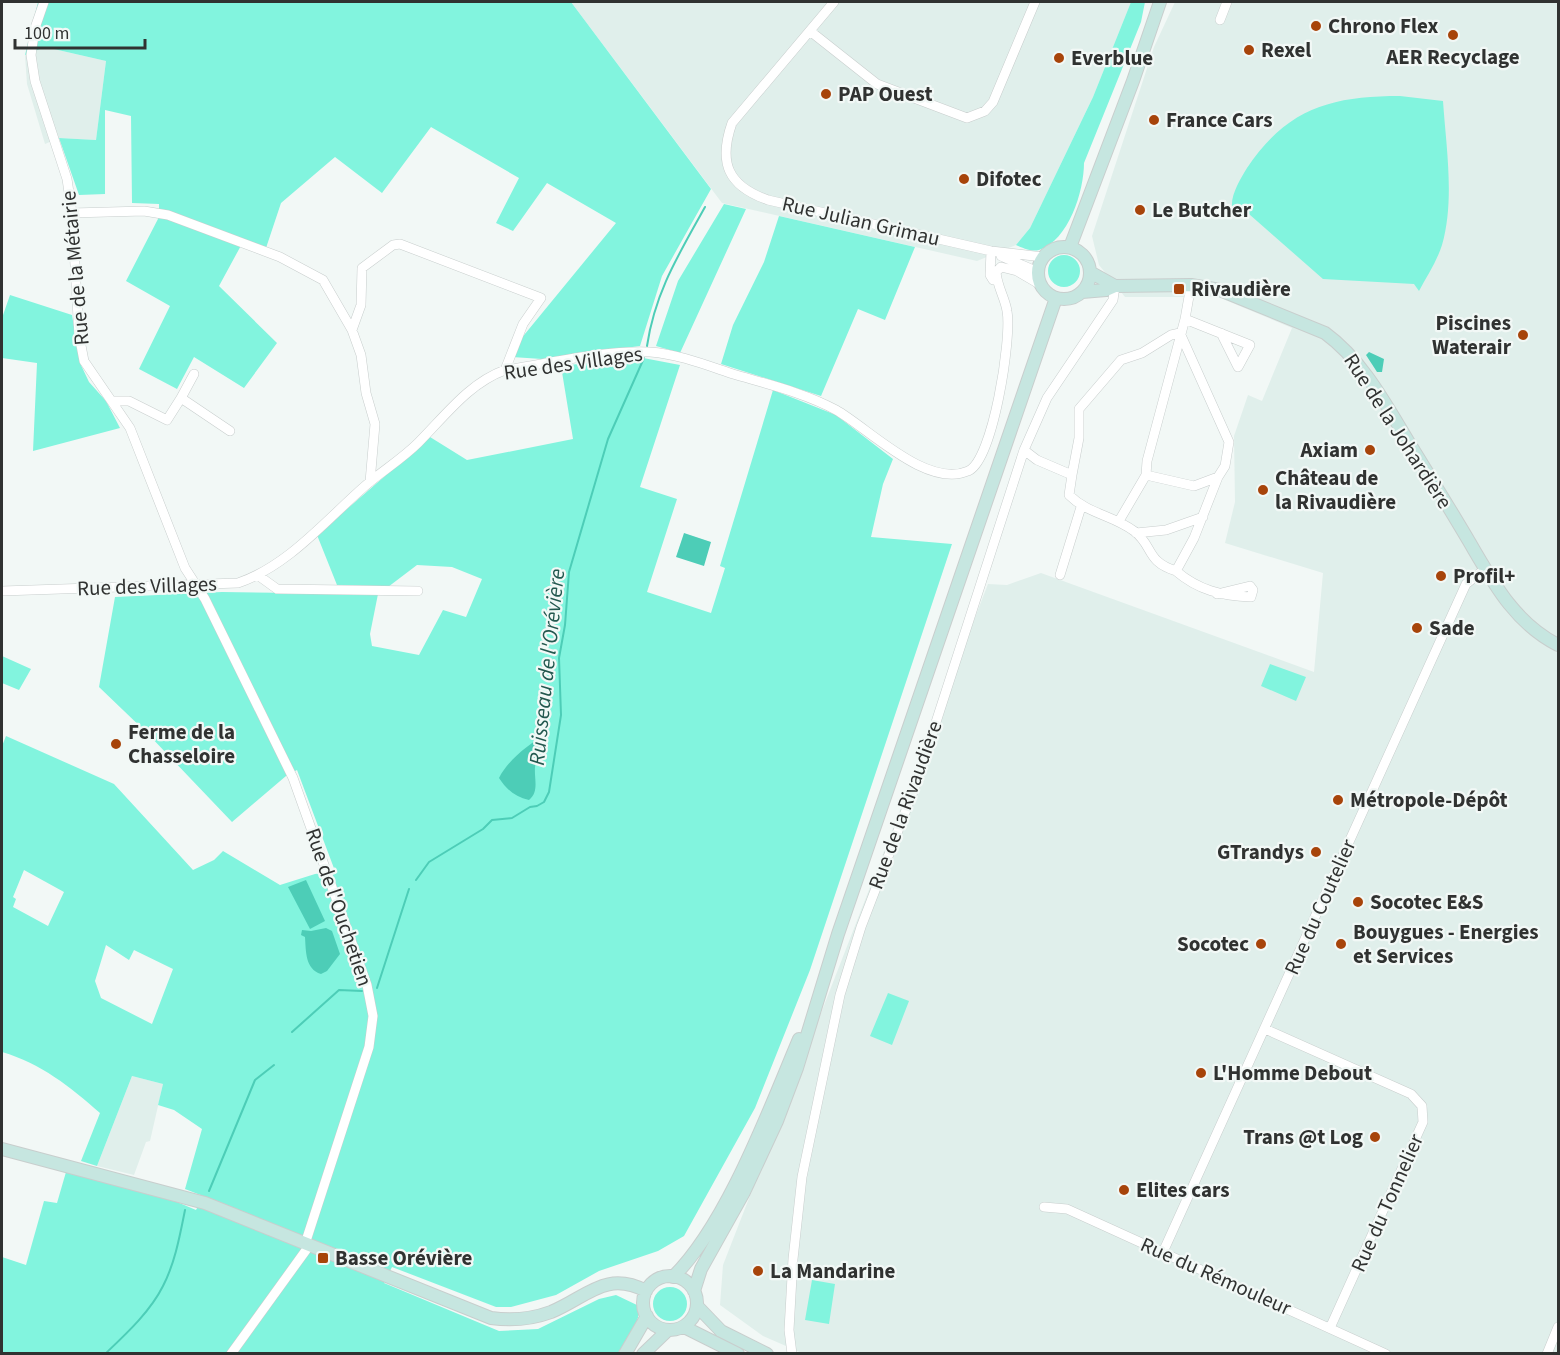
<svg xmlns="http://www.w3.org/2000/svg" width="1560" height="1355" viewBox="0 0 1560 1355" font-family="'Source Sans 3',sans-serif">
	<rect width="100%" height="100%" fill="#f2f8f6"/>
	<path fill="#e0efeb" d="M571,2H1131L1093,97L1030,228L1016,245L977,261L722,203Z
		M1175,2H1558V1353H802L763,1336L720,1305L723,1265L988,584L1007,585L1041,573L1314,672L1323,573L1225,543L1235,502L1234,436L1248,395L1262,401L1292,328L1218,297H1125L1099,265L1092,236L1154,47Z
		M45,47L106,61L96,140L59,138L45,144L27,84L25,55Z
		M132,1076L163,1084L150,1141L146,1142L134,1175L97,1166Z"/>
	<path fill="#82f4de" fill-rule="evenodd" d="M38,2H571L711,189L662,276L640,346L542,359L512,357L520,340L616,223L547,183L513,231L496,223L519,178L431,127L382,193L335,157L281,203L266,248L244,240L219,286L277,343L244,388L194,357L177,389L139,369L170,306L126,281L159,217V204L132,203L131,116L105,110V194L79,195L59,138L96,140L106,61L45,47L25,55Z
		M1131,2H1145L1141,22L1084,163C1084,191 1069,240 1039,250C1031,252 1023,248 1016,245L1030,228L1093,97Z
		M1400,96L1443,101C1446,146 1455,200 1442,245C1437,261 1427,276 1419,291L1414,284L1323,279L1241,207L1232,206C1231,194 1241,178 1247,168C1287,108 1332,96 1400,96Z
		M724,204L746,209L680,353L656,346L678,281Z
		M779,216L915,247L885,320L858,309L821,396L721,364L733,325L764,262Z
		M1048 271a16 16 0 1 1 32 0a16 16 0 1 1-32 0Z
		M10,295L72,315L80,363L89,382L106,401L120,428L33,451L37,363L2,358V318Z
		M638,357L680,365L640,487L677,499L647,592L711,613L725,568L720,566L773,390L836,415L893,459L883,484L871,537L952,544L810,970L755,1108L684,1236L658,1251L599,1271L556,1295L511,1307H496L392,1267L384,1283L499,1331L538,1329L599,1299L616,1295L639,1306C640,1325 628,1339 618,1353L2,1354V1257L26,1265L44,1201L57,1203L66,1172L177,1202L196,1210L203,1196L185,1189L202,1129L174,1110L158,1105L163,1084L132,1076L97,1166L81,1161L100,1113C69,1086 42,1064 2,1052V746L6,736L114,784L193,870L214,860L223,851L280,885L315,874L335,871L297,770L286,776L232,822L148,734L99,687L115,597L222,592L378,594L370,634L372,646L419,655L443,610L466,617L482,579L452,567L417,565L388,587L337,585L317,535L430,437L467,460L573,439L561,366ZM24,870L64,892L48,926L13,907L16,899L13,897ZM106,945L129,960L134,950L173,969L152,1024L101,998L95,981Z
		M2,656L31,669L19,690L2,683Z
		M1270,664L1306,677L1296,701L1261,686Z
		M888,993L909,1001L892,1045L870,1036Z
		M812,1280L835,1284L829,1324L805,1320Z
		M653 1304a17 17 0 1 1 34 0a17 17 0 1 1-34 0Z"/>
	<path fill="#4dcdb7" d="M1369,352L1384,359L1382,372H1377L1366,355Z
		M684,533L711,542L704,566L676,557Z
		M546,734C543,744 539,753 536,762C532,775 541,790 529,800C515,797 506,789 499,778C508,760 529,744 546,734Z
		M306,880L325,921L310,929L288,887Z
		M326,928L332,931L340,954L327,971L321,974C305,969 306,951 305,937L301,935L302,930L311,931Z"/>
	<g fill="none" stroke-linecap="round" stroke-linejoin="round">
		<path stroke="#4dcdb7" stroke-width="2" d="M647,346C655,292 679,254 705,207
			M416,880L429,862L483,829L492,820L512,818L530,807L537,806L544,802L549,792L561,715L559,658L565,625L569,572L608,439L644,358
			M377,988L409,889
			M292,1032L339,990L362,991
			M209,1191L255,1080L274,1065
			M105,1354C126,1334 150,1312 163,1286C175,1263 180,1235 185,1210"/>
		<g stroke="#c8cecd" stroke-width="10">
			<path id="street" d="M44,2L35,28L31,55L35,81L67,179L72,213L79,335L84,361L130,428L185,568L205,599L293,778L367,985L373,1016L369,1047L305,1244
				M834,2L732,123C718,163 728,186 768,200L991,251L1043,257
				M1220,20L1227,2
				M810,31L877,84L967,118L985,111L993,102L1035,2
				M72,213L144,211L168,215L280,257L323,280L352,330L361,355L366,393L375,424L370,482
				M991,251L990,275L993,280
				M1001,256L1038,272
				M1191,285L1185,319L1250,345L1238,367L1221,333
				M352,330L361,305L362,268L393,245L400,244L541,298L523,324L505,370
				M181,398L194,374
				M113,401H129L167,420L181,398L230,431
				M1024,450L1037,460L1072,475L1069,495C1088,514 1113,515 1134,531C1154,546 1145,561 1176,571L1194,538L1218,477
				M1072,475L1079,438V409L1121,360L1142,353L1171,335L1180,333L1229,442L1225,466L1218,477L1194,486L1146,475
				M1119,521L1146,475L1147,461L1185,319
				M1136,533L1166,530L1203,517
				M1176,571C1198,590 1222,596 1251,597L1253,590L1250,586L1217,594
				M1060,575L1081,507
				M259,576L277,589L418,591
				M2,591L238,583C288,566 325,521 365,486C382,471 402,459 418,443C445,416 469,383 505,370C552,363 602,350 650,352C678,354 706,365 733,374C767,384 805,393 836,410C868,428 927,489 968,471C993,461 1012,338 1007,311C1005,298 997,286 996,272L1001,267L1017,271L1041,285
				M1265,1029L1411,1094L1422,1106L1423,1122L1330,1328
				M1044,1207L1067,1209L1386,1354
				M1163,1252L1466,584L1485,569
				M231,1354L309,1246
				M792,1354L789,1330L793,1259L802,1177L840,995L861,927L916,784L1024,450L1047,398L1113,300L1115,286
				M1547,1354L1558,1327"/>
		</g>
		<g stroke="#c8cecd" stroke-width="14">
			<path id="secondary" d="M1038 273a26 26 0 1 1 52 0a26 26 0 1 1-52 0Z
				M1070,247L1133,81L1160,2
				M1090,272L1115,286L1191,285L1220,290L1325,333C1362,360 1385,403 1408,441C1429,475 1450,509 1470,543C1494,584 1515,623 1558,645
				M1082,292L1106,290L1115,286
				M2,1149L205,1203L491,1318C512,1321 532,1319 551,1312C587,1297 606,1270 646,1291
				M643 1303a27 27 0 1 1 54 0a27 27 0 1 1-54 0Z
				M673,1277C727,1224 769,1110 799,1039
				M694,1291L701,1269L744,1192L777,1121L797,1068L838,934L1056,298
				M697,1306L721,1331L767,1354
				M684,1327L738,1354
				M625,1354L647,1316
				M643,1354L668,1330"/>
		</g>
		<use href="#street" stroke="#fff" stroke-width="9"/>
		<use href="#secondary" stroke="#c6e6e0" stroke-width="12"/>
	</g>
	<g fill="#a7440a" stroke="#f2f8f6" stroke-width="2">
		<circle cx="1316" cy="26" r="6"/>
		<circle cx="1453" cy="35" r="6"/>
		<circle cx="1249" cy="50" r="6"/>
		<circle cx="1059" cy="58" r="6"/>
		<circle cx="826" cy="94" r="6"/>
		<circle cx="1154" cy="120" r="6"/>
		<circle cx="964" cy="179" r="6"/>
		<circle cx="1140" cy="210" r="6"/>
		<rect x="1173" y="283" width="12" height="12" rx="3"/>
		<circle cx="1523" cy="335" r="6"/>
		<circle cx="1370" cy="450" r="6"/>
		<circle cx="1263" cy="490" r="6"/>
		<circle cx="1441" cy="576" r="6"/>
		<circle cx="1417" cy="628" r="6"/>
		<circle cx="116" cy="744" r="6"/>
		<circle cx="1338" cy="800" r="6"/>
		<circle cx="1316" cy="852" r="6"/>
		<circle cx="1358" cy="902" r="6"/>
		<circle cx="1261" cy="944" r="6"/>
		<circle cx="1341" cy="944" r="6"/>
		<circle cx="1201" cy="1073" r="6"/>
		<circle cx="1375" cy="1137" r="6"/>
		<circle cx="1124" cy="1190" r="6"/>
		<rect x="317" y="1252" width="12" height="12" rx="3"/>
		<circle cx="758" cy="1271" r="6"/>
	</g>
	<g text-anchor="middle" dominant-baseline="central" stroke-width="4.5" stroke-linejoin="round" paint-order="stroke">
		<g font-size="21" font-weight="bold" fill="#303231" stroke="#f2f8f6" text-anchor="start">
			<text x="1328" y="26">Chrono Flex</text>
			<text x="1261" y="50">Rexel</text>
			<text x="1453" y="57" text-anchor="middle">AER Recyclage</text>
			<text x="1071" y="58">Everblue</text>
			<text x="838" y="94">PAP Ouest</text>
			<text x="1166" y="120">France Cars</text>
			<text x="976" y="179">Difotec</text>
			<text x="1152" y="210">Le Butcher</text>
			<text x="1191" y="289">Rivaudière</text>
			<text x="1511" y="323" text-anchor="end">Piscines<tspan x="1511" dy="24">Waterair</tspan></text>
			<text x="1358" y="450" text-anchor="end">Axiam</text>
			<text x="1275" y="478">Château de<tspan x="1275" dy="24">la Rivaudière</tspan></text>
			<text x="1453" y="576">Profil+</text>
			<text x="1429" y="628">Sade</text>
			<text x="128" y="732">Ferme de la<tspan x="128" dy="24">Chasseloire</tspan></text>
			<text x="1350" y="800">Métropole-Dépôt</text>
			<text x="1304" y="852" text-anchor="end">GTrandys</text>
			<text x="1370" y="902">Socotec E&amp;S</text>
			<text x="1353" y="932">Bouygues - Energies<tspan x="1353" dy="24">et Services</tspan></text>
			<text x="1249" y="944" text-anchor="end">Socotec</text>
			<text x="1213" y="1073">L'Homme Debout</text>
			<text x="1363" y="1137" text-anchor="end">Trans @t Log</text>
			<text x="1136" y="1190">Elites cars</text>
			<text x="335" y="1258">Basse Orévière</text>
			<text x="770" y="1271">La Mandarine</text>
		</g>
		<g font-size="21" fill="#303231" stroke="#f2f8f6">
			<text transform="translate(861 221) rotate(13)">Rue Julian Grimau</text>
			<text transform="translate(75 268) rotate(-95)">Rue de la Métairie</text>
			<text transform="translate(573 363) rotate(-8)">Rue des Villages</text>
			<text transform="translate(1398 431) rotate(57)">Rue de la Johardière</text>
			<text transform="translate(147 586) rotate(-2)">Rue des Villages</text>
			<text transform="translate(905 805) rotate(-70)">Rue de la Rivaudière</text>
			<text transform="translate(339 907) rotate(71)">Rue de l'Ouchetien</text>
			<text transform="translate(1320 907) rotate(-66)">Rue du Coutelier</text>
			<text transform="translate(1387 1203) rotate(-66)">Rue du Tonnelier</text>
			<text transform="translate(1216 1276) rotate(24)">Rue du Rémouleur</text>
		</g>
		<g font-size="22" font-style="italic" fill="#23584f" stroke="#f2f8f6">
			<text transform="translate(547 667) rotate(-84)">Ruisseau de l'Orévière</text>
		</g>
	</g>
	<rect width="1560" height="1355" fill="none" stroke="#303231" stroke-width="6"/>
	<path d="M15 39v9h130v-9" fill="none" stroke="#303231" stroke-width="3"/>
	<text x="24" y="39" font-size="18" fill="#303231" stroke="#f2f8f6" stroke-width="4.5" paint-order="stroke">100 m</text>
</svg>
